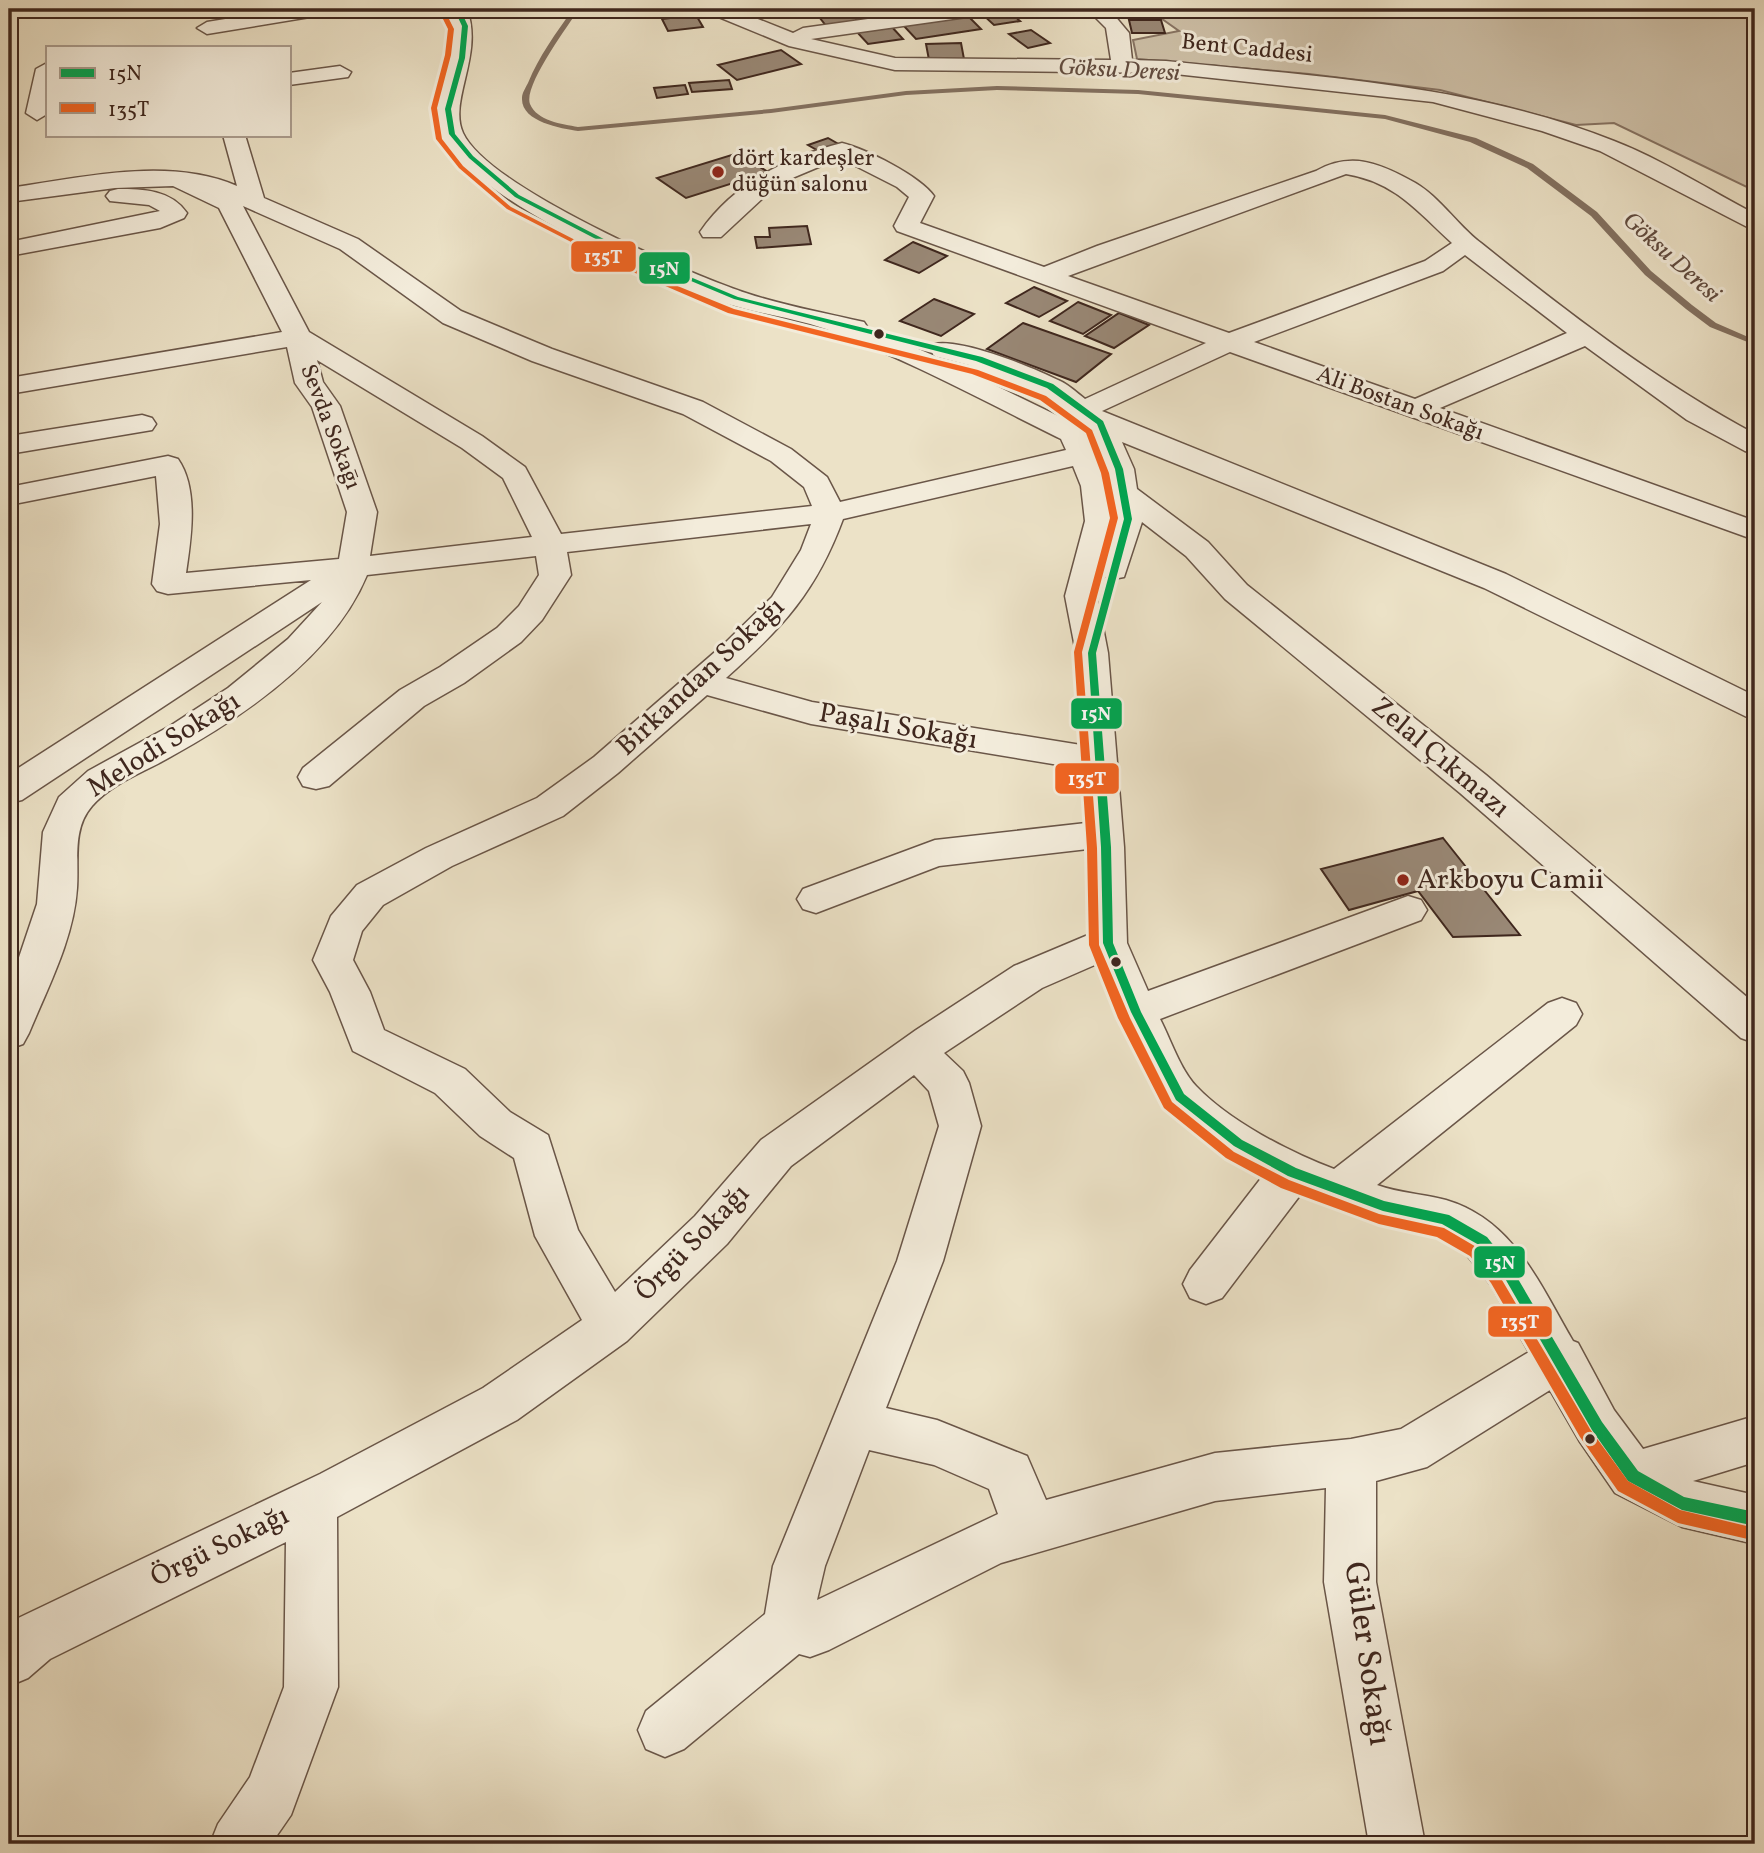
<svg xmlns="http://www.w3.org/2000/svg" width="1764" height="1853" viewBox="0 0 1764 1853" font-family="Vollkorn,serif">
	<rect width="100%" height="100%" fill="#ece2c7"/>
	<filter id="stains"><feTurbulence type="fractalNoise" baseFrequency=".00286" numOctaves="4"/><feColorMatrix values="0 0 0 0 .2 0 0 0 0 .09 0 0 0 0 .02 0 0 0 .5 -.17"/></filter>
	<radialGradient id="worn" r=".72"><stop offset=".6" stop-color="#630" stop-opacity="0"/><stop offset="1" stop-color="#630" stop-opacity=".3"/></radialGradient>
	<path fill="#cfc2aa" stroke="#877464" stroke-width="2" d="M1148,9H1755V191L1614,123L1576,125L1440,90L1309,74L1137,59L1133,40L1179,31Z"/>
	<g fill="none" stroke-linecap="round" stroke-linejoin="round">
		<path fill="#837161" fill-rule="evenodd" d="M573,9H579C568,26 523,86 530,104C537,121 562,124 578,127L771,109L906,91L997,86L1138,90L1385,115L1476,138L1533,164L1597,212L1651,271L1692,305L1716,323L1755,340V345L1710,327L1686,309L1645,275L1591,216L1527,168L1470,142L1385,119L1138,94L997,90L906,95L771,113L578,131C561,128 521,122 522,98C522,93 526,87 528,83C539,56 556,33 573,9Z"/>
	</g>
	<path fill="#998876" stroke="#3f271e" stroke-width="2" d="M847,9L859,22L827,27L816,13Z
		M1006,9L1020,21L994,25L981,13Z
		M1053,9H1082L1086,16L1059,18Z
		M1131,9L1143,15L1129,18L1114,10Z
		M696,15L703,27L668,31L662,19Z
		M967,15L981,29L916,39L903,25Z
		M1129,20H1161L1165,33H1132Z
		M891,26L903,39L868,44L856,31Z
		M1031,30L1050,43L1028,48L1009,34Z
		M961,43L964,59L929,60L926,44Z
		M781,50L801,64L737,80L718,65Z
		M729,80L732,89L692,92L689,83Z
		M685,85L688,94L657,98L654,88Z
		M828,138L842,146L822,153L808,145Z
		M738,153L768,172L686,198L657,178Z
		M807,226L811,244L757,248L755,237H770L769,228Z
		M913,242L947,256L919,273L885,260Z
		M1034,287L1067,301L1039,317L1006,303Z
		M934,299L974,314L941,336L900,321Z
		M1078,302L1111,315L1083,334L1050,321Z
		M1119,313L1149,325L1114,348L1085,336Z
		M1023,323L1111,354L1076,382L987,349Z
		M1443,838L1520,935L1453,937L1418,891L1349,910L1321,869Z"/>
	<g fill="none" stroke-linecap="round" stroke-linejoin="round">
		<g stroke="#6a5648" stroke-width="3">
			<path id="minor" d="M287,9H332L322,15L207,34L197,28L207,22Z
				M447,9H467C484,56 448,100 463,133C488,187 686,273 746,293C785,306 825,313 864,322L868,328L935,356L1083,428L1105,473L1088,427L1040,392L969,365L934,356L931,350L934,344C961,338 1032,367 1058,380C1068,384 1076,392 1085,399L1206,343L897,231L894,226L909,197L897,187L840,158L778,184L721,237H703L700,232C733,184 787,157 842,143C866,149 920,176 934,196L920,223L1044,267L1097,246L1316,171C1350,152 1377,162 1410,180C1437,193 1457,225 1481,243C1567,312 1658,382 1755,434V454L1745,451L1687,420L1585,346L1440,408L1755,521V540L1230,352L1102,411L1506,574L1755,696V721L1484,588L1122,442L1134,469L1137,489L1208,542L1247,585L1486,775L1755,1004V1043L1741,1038L1460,793L1225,599L1186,556L1142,522L1124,577L1113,579L1102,576L1097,596L1108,653L1124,847L1127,943L1148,991L1408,896L1421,900L1427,910L1421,920L1160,1019C1171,1040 1180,1069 1196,1086C1229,1121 1289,1152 1334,1169L1548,1003L1562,998L1576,1003L1582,1014L1576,1025L1377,1185C1399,1193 1424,1194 1446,1200C1514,1220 1540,1285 1573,1341L1578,1343L1614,1410L1643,1449L1755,1416V1462L1693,1481L1755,1495V1544L1682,1527L1615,1493L1580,1442L1550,1390L1427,1467L1376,1481V1582L1425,1844H1369L1324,1582L1326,1488L1215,1501L1001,1563L829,1650L810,1657L799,1654L684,1749L665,1757L646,1749L638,1730L646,1711L765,1614L773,1566L897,1261L939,1126L929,1091L914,1075L791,1166L727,1244L627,1341L517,1420L337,1517L338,1687L291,1815L271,1844H210L218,1824L250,1777L284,1687L286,1542L50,1659L28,1678L9,1686V1624L12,1621L320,1474L483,1388L582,1320L535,1236L514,1158L480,1136L435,1093L353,1051L330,992L313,960L331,916L357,885L426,848L537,798L594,757L723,645L772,597L801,550L811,524L567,552L571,575L542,620L521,642L464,683L424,706L329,786L316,789L303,786L298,777L303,768L400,690L440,667L497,628L519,606L539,575L536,556L367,575C334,655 246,715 172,756C145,772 113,782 92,806C72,829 79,860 77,888C74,938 48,987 29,1033L23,1044L9,1049V987L37,904L43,832L59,797L88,771L170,726L228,688L288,639L322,602L22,800L9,803V774L311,580L168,594L157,591L152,584L160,524L156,476L9,505V487L168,456L178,459C199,489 191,539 186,573L339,559L347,512L312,407L295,383L287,347L9,394V378L282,332L219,208L173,186L115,188L9,202V188C81,178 168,156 237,186L223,135H245L264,198L358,239L461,311L552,349L703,402L791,449L827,477L840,502L1066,450L1061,439C984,401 907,359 826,329C794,318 760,314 728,304C658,280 471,200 440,133C427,104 452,70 453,40C453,29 450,19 447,9ZM1346,174C1395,182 1417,211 1452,243L1425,261L1229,333L1068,276ZM243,206L340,249L443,323L532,361L683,414L771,461L804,487L812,506L561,534L525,467L482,436L309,332ZM1465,255L1567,333L1415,399L1254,342L1443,271ZM317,360L462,448L503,478L532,537L370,556L377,512L340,406L323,382ZM1073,466L1081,486L1085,521L1065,596L1076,653L1081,745L812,702L726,678C783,627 816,592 843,519ZM707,695L811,724L1083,769L1086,823L935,840L803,889L797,899L803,909L816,913L939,866L1088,849V935L1014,966L916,1030L761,1140L695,1216L615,1292L578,1230L548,1135L510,1112L465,1069L384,1030L370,992L353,960L362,931L383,905L452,866L563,816L618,773ZM1097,964L1116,1012L1165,1109L1223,1156L1262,1177L1190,1270L1183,1284L1190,1298L1206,1304L1222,1298L1301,1194L1383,1225L1435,1236L1467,1255L1491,1285L1529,1352L1401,1429L1351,1439L1215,1453L1046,1500L1027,1456L937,1420L886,1408L943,1261L981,1126L969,1083L963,1071L944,1053L1042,988ZM869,1450L934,1465L989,1489L998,1514L817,1600L825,1566Z
				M706,9H733L793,33L803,28L940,9H991L981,15L811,39L895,58L1111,60L1106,28L1087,9H1109L1129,33L1132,60L1166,61C1317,77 1472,84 1614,141C1663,160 1709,190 1755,214V231L1600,151L1542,131L1433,102L1166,73L895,70L789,46L709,13Z
				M47,63V114L37,120L26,113L36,69Z
				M340,66L351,72L348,77L289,85V73Z
				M118,189C144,189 171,190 187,213L184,218L160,228L9,256V242L160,211L149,205L110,201L106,196L110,191Z
				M142,415L152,418L156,424L152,430L9,454V436Z"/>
		</g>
		<use href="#minor" fill="#f3ecdb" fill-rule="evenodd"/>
		<g stroke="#f3ecdb" stroke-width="6">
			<path id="bus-1" d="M454,9H460L468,26L465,58L451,109L455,134L473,156L519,195L621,248L738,297L982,357L1053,384L1103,421L1123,469L1132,519L1096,653L1111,847L1113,943L1141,1012L1184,1094L1242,1140L1296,1168L1384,1201L1449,1215L1487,1237L1511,1267L1602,1422L1638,1471L1684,1497L1755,1512V1526L1682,1510L1628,1481L1592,1430L1503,1275L1479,1245L1442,1224L1383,1211L1288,1176L1234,1146L1176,1100L1131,1012L1103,943L1101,847L1088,653L1124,519L1115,469L1097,424L1047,388L976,361L734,299L617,250L515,197L469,158L449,134L445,109L459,58L462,26Z"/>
		</g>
		<g stroke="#f3ecdb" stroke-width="6">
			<path id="bus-2" d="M444,13L447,15L454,29L451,55L437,108L442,139L463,166L511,207L616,261L734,309L978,370L1046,396L1092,430L1109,473L1118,518L1082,652L1097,848L1099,945L1130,1018L1172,1102L1234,1152L1289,1180L1379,1214L1444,1228L1478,1248L1499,1275L1590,1429L1628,1481L1680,1510L1755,1528V1538L1752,1540L1678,1523L1618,1491L1580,1437L1491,1283L1470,1256L1437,1237L1379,1224L1281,1188L1226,1158L1164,1108L1118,1018L1089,945L1087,848L1074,652L1110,518L1101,473L1086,433L1040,400L972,374L728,313L612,263L507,209L459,168L436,139L431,108L445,55L448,29L441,15Z"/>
		</g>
		<use href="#bus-1" fill="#00a651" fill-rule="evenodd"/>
		<use href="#bus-2" fill="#f26522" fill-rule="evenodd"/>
	</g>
	<g fill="#8f2418" stroke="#f3ecdb" stroke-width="2.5">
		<circle cx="718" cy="172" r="7"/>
		<circle cx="1403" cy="880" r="7"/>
	</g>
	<g fill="#3f271e" stroke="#f3ecdb" stroke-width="2.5">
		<circle cx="879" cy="334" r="6"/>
		<circle cx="1116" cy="962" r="6"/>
		<circle cx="1590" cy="1439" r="6"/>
	</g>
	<g text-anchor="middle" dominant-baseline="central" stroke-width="6" stroke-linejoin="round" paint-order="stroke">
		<g font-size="23" fill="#3f271e" stroke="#f3ecdb">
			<text transform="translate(1247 49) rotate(6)">Bent Caddesi</text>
			<text transform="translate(1400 404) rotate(20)">Ali Bostan Sokağı</text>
			<text transform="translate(330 427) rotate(69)">Sevda Sokaḡı</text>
		</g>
		<g font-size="23" fill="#3f271e" stroke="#f3ecdb" text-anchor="start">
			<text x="732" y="159">dört kardeşler<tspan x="732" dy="26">düğün salonu</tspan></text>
		</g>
		<g font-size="24" font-style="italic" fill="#614c40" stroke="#f3ecdb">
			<text transform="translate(1119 71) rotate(3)">Göksu Deresi</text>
			<text transform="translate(1671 258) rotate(42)">Göksu Deresi</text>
		</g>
		<g font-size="28" fill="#3f271e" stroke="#f3ecdb">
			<text transform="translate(701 677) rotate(-43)">Birkandan Sokağı</text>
			<text transform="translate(898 727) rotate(10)">Paşalı Sokağı</text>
			<text transform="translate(164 745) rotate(-32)">Melodi Sokağı</text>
			<text transform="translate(1440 758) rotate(40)">Zelal Çıkmazı</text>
			<text transform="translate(693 1243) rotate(-46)">Örgü Sokağı</text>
			<text transform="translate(220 1547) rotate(-26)">Örgü Sokağı</text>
		</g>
		<g font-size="28" fill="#3f271e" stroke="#f3ecdb" text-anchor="start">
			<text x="1417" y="880">Arkboyu Camii</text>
		</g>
		<g font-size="33" fill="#3f271e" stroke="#f3ecdb">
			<text transform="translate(1366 1654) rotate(82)">Güler Sokağı</text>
		</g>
	</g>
	<g stroke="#f3ecdb" stroke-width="2.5">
		<rect x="570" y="240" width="67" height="33" rx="7" fill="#f26522"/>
		<rect x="638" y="251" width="53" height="34" rx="7" fill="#00a651"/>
		<rect x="1070" y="697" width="53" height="33" rx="7" fill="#00a651"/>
		<rect x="1054" y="762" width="66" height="33" rx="7" fill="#f26522"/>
		<rect x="1473" y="1245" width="53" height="34" rx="7" fill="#00a651"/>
		<rect x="1487" y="1305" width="66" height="33" rx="7" fill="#f26522"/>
	</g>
	<g font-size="19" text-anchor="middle" font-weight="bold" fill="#fff">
		<text x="603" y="263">135T</text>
		<text x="664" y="275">15N</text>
		<text x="1096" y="720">15N</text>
		<text x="1087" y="785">135T</text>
		<text x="1500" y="1269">15N</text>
		<text x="1520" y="1328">135T</text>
	</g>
	<rect width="1764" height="1853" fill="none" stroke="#ece2c7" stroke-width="35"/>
	<rect x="10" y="10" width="1743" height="1832" fill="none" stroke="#3f271e" stroke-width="3.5"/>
	<rect x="18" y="18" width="1729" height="1818" fill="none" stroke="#3f271e" stroke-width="2"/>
	<rect x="46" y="46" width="245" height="91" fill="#f3ecdb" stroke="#ab9d8f" stroke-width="2"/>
	<rect x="60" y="68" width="35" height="10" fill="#00a651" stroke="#ab9d8f" stroke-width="2"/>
	<text x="108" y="80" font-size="21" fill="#3f271e">15N</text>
	<rect x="60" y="103" width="35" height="10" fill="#f26522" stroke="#ab9d8f" stroke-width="2"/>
	<text x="108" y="116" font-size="21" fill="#3f271e">135T</text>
	<rect width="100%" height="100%" filter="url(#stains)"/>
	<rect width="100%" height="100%" fill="url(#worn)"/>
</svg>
